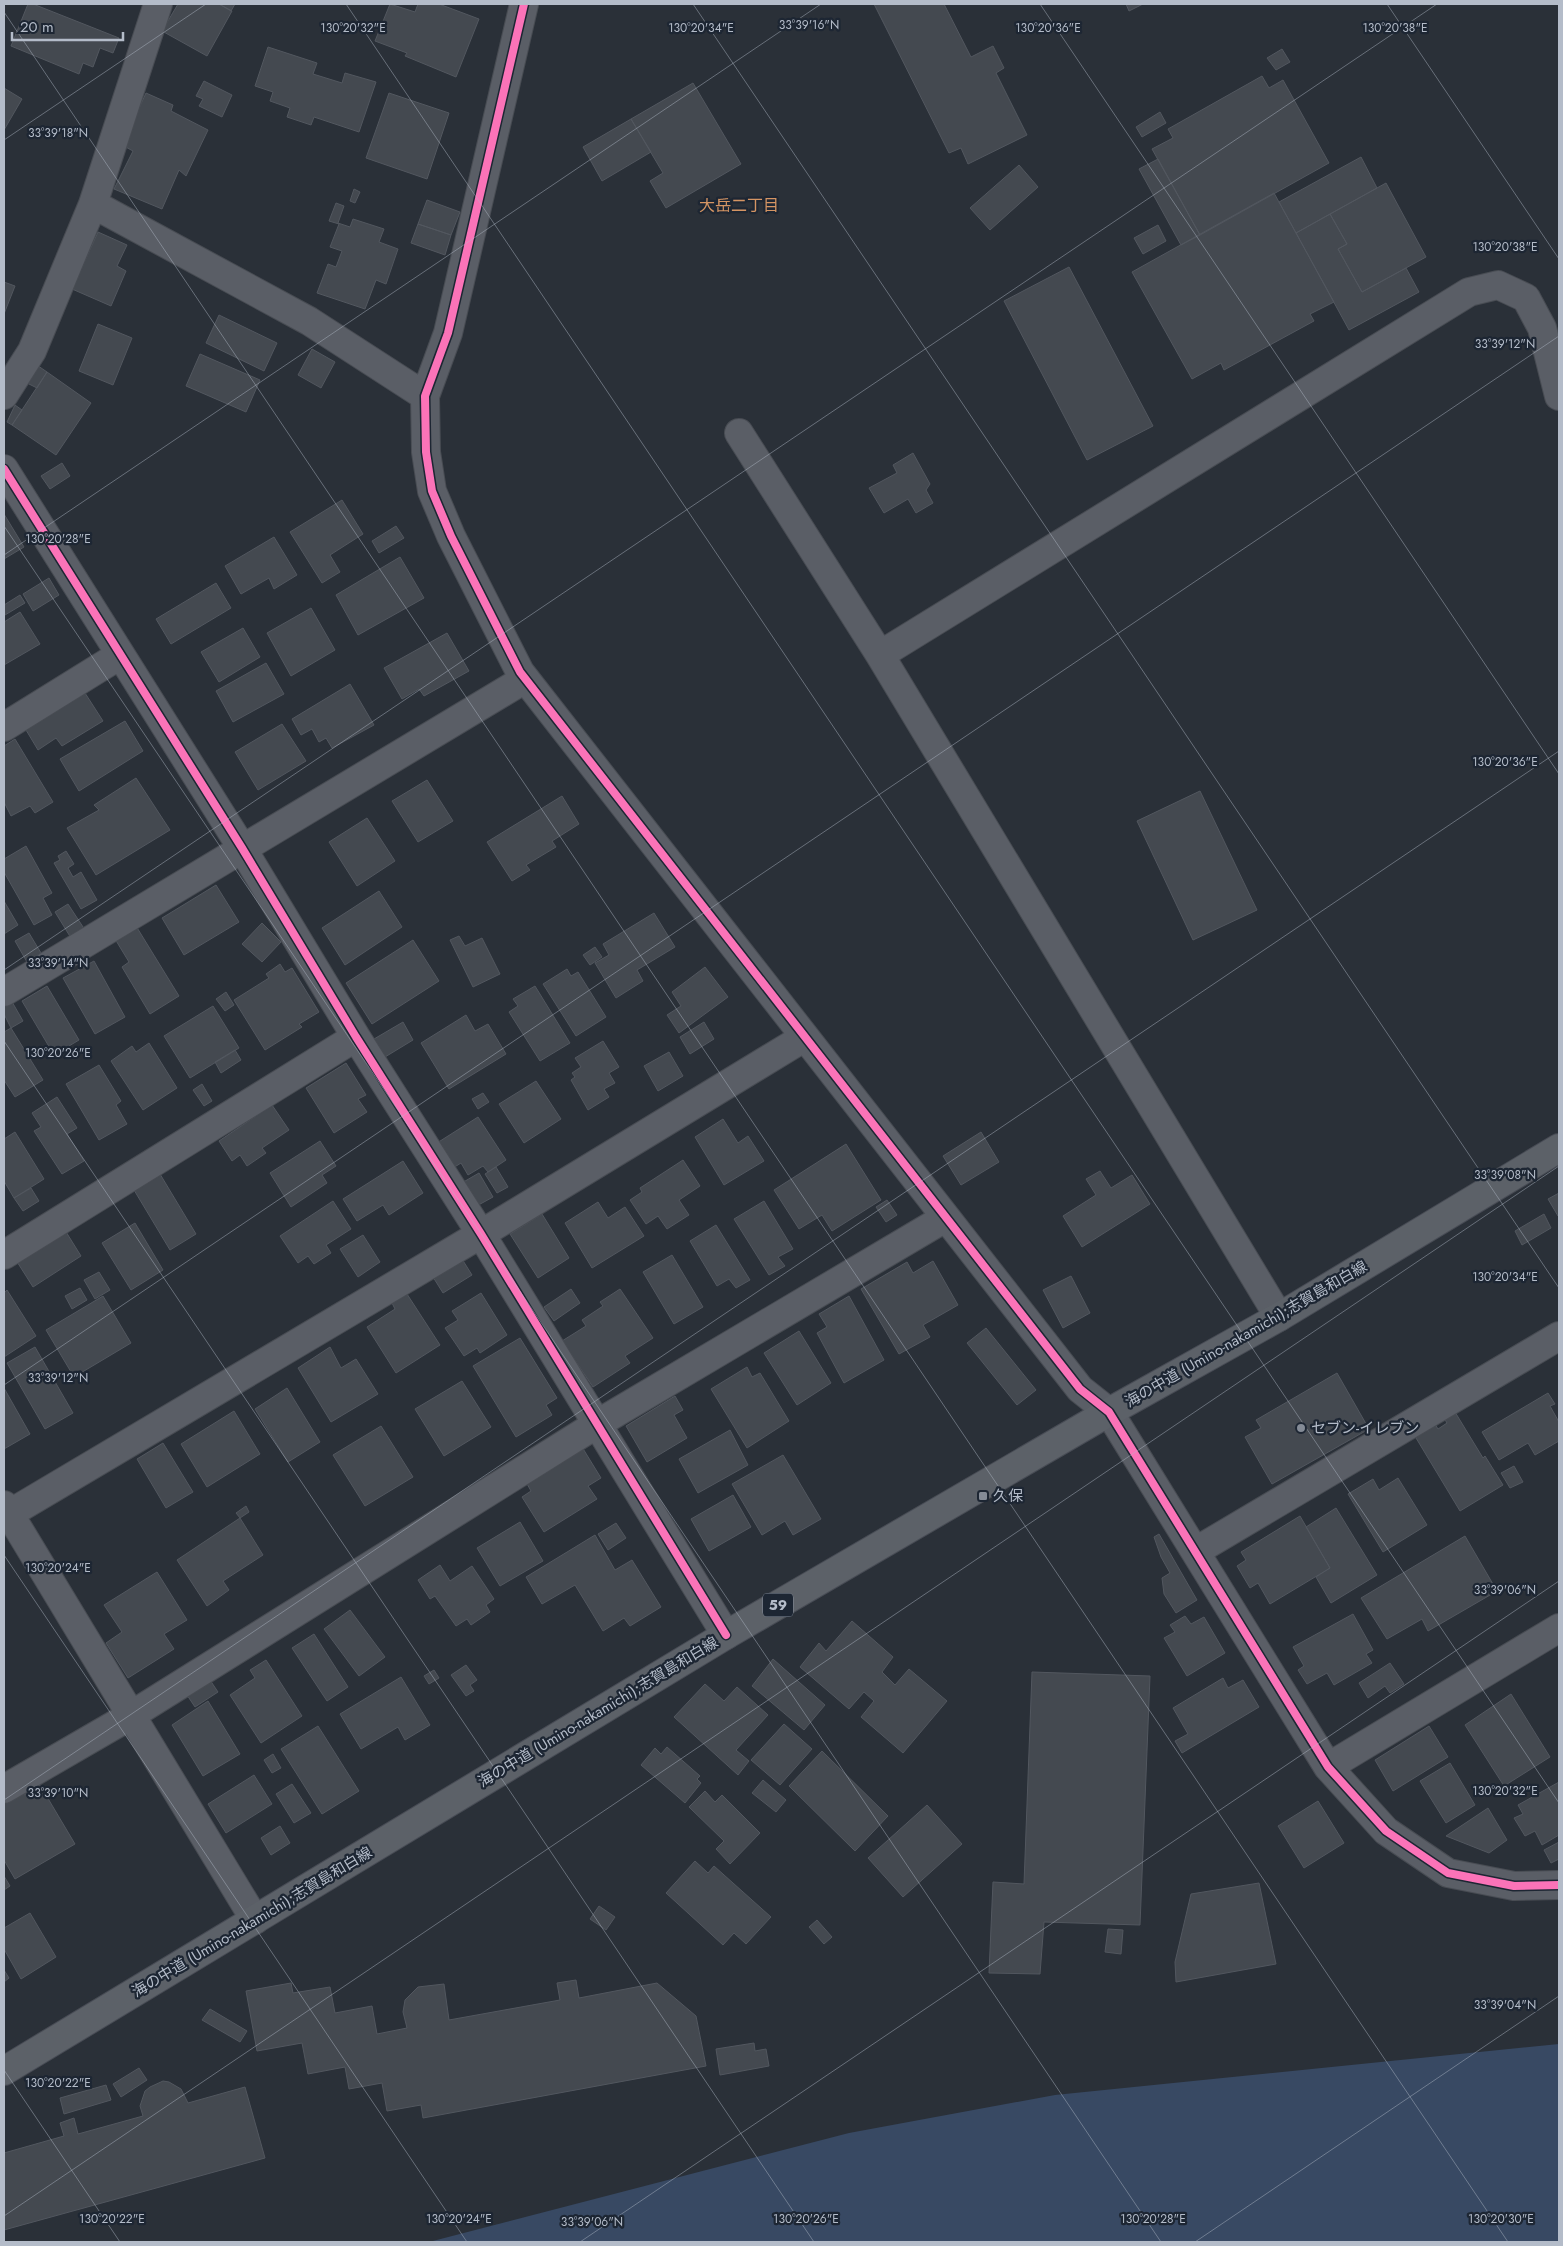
<svg xmlns="http://www.w3.org/2000/svg" width="1563" height="2246" viewBox="0 0 1563 2246" font-family="Jost,'Noto Sans JP',sans-serif">
	<rect width="100%" height="100%" fill="#2a3038"/>
	<path fill="#384963" d="M1559,2044V2242H429L849,2133L1055,2095Z"/>
	<path fill="#444950" stroke="#52575f" d="M28,4H33L119,38L113,53L100,48L93,67L83,63L79,74L11,46Z
		M178,4H219L232,11L207,56L162,31Z
		M219,4H235L231,11Z
		M390,4L415,12L418,4H439L479,19L456,77L405,56L407,53L375,41Z
		M874,4H944L971,57L993,46L1004,68L996,73L1027,135L968,164L961,148L949,153Z
		M1126,4H1143L1129,11Z
		M268,47L317,63L313,74L342,83L345,73L376,82L359,132L314,117L311,125L287,117L290,108L270,101L273,92L255,86Z
		M1282,49L1290,62L1276,70L1267,58Z
		M1262,76L1269,88L1283,80L1329,163L1200,235L1152,149L1173,138L1168,129Z
		M204,81L232,95L222,117L199,106L203,99L196,96Z
		M693,83L741,164L666,208L650,181L663,173L631,119Z
		M4,88L22,99L4,130Z
		M146,93L173,105L171,111L208,130L186,176L179,170L162,209L114,189L133,151L122,145Z
		M389,93L449,113L427,179L366,158Z
		M1160,112L1166,123L1142,137L1136,127Z
		M631,119L651,152L602,181L583,147Z
		M1361,157L1377,188L1296,233L1279,202Z
		M1158,159L1200,235L1181,245L1139,169Z
		M1019,165L1038,187L990,230L970,208Z
		M1386,183L1426,257L1362,292L1338,249L1347,244L1330,214Z
		M354,189L360,192L355,203L350,201Z
		M1274,193L1334,302L1310,314L1314,321L1224,370L1221,363L1192,379L1132,272Z
		M427,200L460,212L451,235L418,224Z
		M336,203L344,206L338,223L350,227L353,219L384,229L379,242L398,249L386,284L376,280L365,309L317,293L328,264L336,267L342,251L330,247L339,224L329,221Z
		M1330,214L1347,244L1338,249L1362,292L1406,268L1419,292L1349,330L1296,233Z
		M418,224L451,235L445,255L411,243Z
		M1158,225L1166,241L1143,254L1134,238Z
		M98,232L127,245L117,266L126,271L111,306L72,289Z
		M1069,267L1153,426L1087,460L1004,301Z
		M4,282L15,286L4,314Z
		M219,315L277,343L264,371L206,343Z
		M98,324L132,338L113,385L79,371Z
		M312,349L335,362L321,388L298,375Z
		M200,354L260,380L246,412L186,386Z
		M31,361L47,372L37,388L23,381Z
		M47,372L91,403L56,455L12,425Z
		M15,405L22,410L12,425L7,422Z
		M913,453L930,484L926,490L933,503L916,513L908,499L884,513L869,488L897,473L893,465Z
		M62,463L70,476L50,489L41,476Z
		M342,500L363,534L330,555L340,572L322,583L290,532Z
		M4,514L24,547L4,559Z
		M396,526L404,538L379,553L372,541Z
		M274,537L297,575L274,589L269,578L241,594L225,566Z
		M400,557L424,598L358,635L336,595Z
		M49,578L59,595L33,611L23,594Z
		M216,583L231,608L171,644L156,619Z
		M20,595L25,603L5,615L4,605Z
		M311,608L335,650L291,676L267,633Z
		M20,612L40,644L4,665V622Z
		M243,628L260,657L219,682L201,652Z
		M447,633L469,671L424,696L419,689L402,699L384,668Z
		M266,663L284,694L233,722L216,691Z
		M350,684L374,725L332,748L326,738L319,742L312,729L301,735L292,719Z
		M85,693L103,721L62,746L56,738L38,750L26,730Z
		M125,721L143,751L79,791L60,759Z
		M282,724L306,761L258,790L235,752Z
		M15,739L53,802L35,813L30,806L11,816L4,802V746Z
		M136,778L170,830L96,875L67,828L99,810L94,805Z
		M427,780L453,821L418,842L392,801Z
		M1200,791L1257,910L1193,940L1137,821Z
		M562,796L579,824L552,841L556,847L526,865L530,870L512,881L487,842Z
		M367,818L395,861L357,886L329,842Z
		M26,846L52,893L43,898L52,915L34,925L4,872V859Z
		M66,851L74,864L68,868L73,877L81,872L97,900L81,909L54,863L60,860L58,856Z
		M216,885L239,922L184,955L162,918Z
		M379,891L402,927L345,965L322,928Z
		M4,901L18,925L4,934Z
		M68,904L85,930L71,938L55,912Z
		M654,913L675,947L637,970L643,981L616,998L595,963L609,955L603,944Z
		M262,923L281,942L262,962L242,944Z
		M136,926L179,996L150,1014L122,967L129,962L115,939Z
		M29,933L41,953L27,962L15,941Z
		M459,936L465,946L482,938L500,974L473,987L450,940Z
		M413,940L439,981L372,1024L346,983Z
		M595,947L602,957L590,965L583,955Z
		M94,961L125,1017L95,1034L63,978Z
		M280,964L285,972L292,968L319,1012L299,1024L302,1027L265,1050L234,1000L269,978L266,974Z
		M705,967L728,997L679,1033L667,1015L681,1006L672,992Z
		M567,969L571,976L578,972L606,1017L576,1036L543,984Z
		M47,986L79,1040L54,1055L22,1001Z
		M535,986L570,1043L540,1061L509,1012L518,1006L513,999Z
		M226,992L234,1005L225,1011L216,999Z
		M11,1000L23,1021L11,1028L4,1014V1004Z
		M213,1006L239,1048L190,1078L164,1036Z
		M466,1015L475,1031L488,1024L506,1054L449,1089L421,1043Z
		M403,1022L413,1040L385,1057L374,1039Z
		M704,1022L714,1039L690,1054L680,1037Z
		M11,1028L43,1080L15,1097L4,1080V1032Z
		M603,1041L619,1067L609,1073L615,1083L604,1089L609,1097L588,1110L571,1080L575,1077L572,1073L581,1067L575,1058Z
		M149,1043L177,1088L143,1110L111,1061L132,1046L136,1052Z
		M235,1050L241,1060L221,1073L215,1062Z
		M669,1052L683,1076L658,1091L644,1066Z
		M346,1063L366,1095L358,1099L367,1112L334,1133L306,1088Z
		M99,1065L121,1101L116,1105L127,1124L99,1140L66,1084Z
		M536,1081L561,1119L524,1143L499,1104Z
		M202,1084L212,1101L204,1106L193,1090Z
		M483,1093L489,1102L478,1109L472,1099Z
		M57,1097L77,1128L67,1134L84,1161L62,1174L34,1131L41,1127L32,1113Z
		M272,1105L289,1130L262,1148L266,1153L247,1166L240,1155L232,1161L219,1141Z
		M478,1117L506,1160L488,1172L483,1166L468,1175L461,1163L453,1168L437,1143Z
		M723,1119L738,1143L748,1136L764,1161L724,1185L695,1137Z
		M15,1132L44,1179L14,1198L4,1181V1139Z
		M981,1132L999,1162L961,1185L943,1156Z
		M320,1141L336,1166L322,1175L327,1183L291,1207L270,1173Z
		M846,1144L881,1200L832,1231L822,1215L799,1229L774,1190Z
		M683,1160L700,1186L679,1200L689,1215L667,1229L658,1216L646,1224L630,1200L642,1192L640,1188Z
		M403,1161L423,1193L389,1215L383,1205L357,1221L343,1199Z
		M496,1167L508,1187L497,1193L485,1174Z
		M1100,1171L1111,1188L1132,1175L1150,1204L1082,1247L1063,1216L1096,1195L1086,1179Z
		M479,1173L493,1197L473,1208L460,1184Z
		M160,1174L196,1234L170,1250L134,1190Z
		M31,1188L39,1201L23,1211L14,1198Z
		M1559,1193V1215L1558,1216L1548,1199Z
		M887,1200L897,1215L886,1222L876,1207Z
		M333,1201L351,1229L326,1245L331,1253L314,1264L308,1256L298,1263L280,1236Z
		M764,1201L793,1249L778,1257L785,1266L769,1275L734,1219Z
		M598,1202L608,1218L625,1207L644,1236L592,1268L565,1223Z
		M542,1214L569,1258L538,1278L510,1234Z
		M1544,1214L1551,1228L1522,1245L1515,1231Z
		M135,1223L163,1270L131,1290L102,1243Z
		M716,1225L750,1280L736,1288L729,1279L717,1286L690,1241Z
		M63,1227L81,1256L33,1287L14,1257Z
		M363,1235L380,1262L358,1277L340,1249Z
		M672,1255L703,1307L674,1324L643,1272Z
		M462,1259L472,1275L443,1293L433,1277Z
		M933,1261L958,1305L923,1325L930,1337L899,1354L861,1289L907,1262L913,1273Z
		M99,1272L110,1290L95,1299L84,1280Z
		M1071,1276L1090,1313L1063,1328L1043,1290Z
		M80,1288L87,1300L72,1309L65,1296Z
		M571,1289L580,1303L554,1321L544,1307Z
		M620,1289L653,1338L625,1356L630,1363L593,1387L562,1341L586,1326L582,1320L603,1306L600,1302Z
		M7,1290L36,1336L4,1357V1293Z
		M481,1293L507,1335L480,1353L477,1348L464,1356L445,1328L458,1320L452,1311Z
		M407,1294L440,1345L396,1373L367,1327L395,1309L392,1303Z
		M103,1296L131,1343L74,1377L46,1330Z
		M849,1296L884,1360L844,1383L817,1333L827,1327L819,1314Z
		M986,1328L1036,1390L1017,1405L967,1343Z
		M799,1331L831,1383L797,1405L764,1353Z
		M520,1338L557,1398L546,1405L552,1415L516,1437L473,1366Z
		M35,1347L73,1413L45,1429L7,1363Z
		M330,1347L341,1368L356,1359L378,1394L331,1422L298,1368Z
		M747,1367L752,1377L760,1373L789,1421L747,1448L711,1389Z
		M1337,1373L1369,1429L1272,1484L1245,1437L1261,1428L1256,1420Z
		M462,1381L491,1427L444,1456L415,1409Z
		M4,1388L30,1434L4,1449Z
		M287,1388L320,1442L288,1462L255,1409Z
		M1548,1393L1555,1404L1550,1406L1559,1422V1441L1535,1455L1528,1443L1499,1460L1482,1432Z
		M675,1396L683,1410L674,1415L687,1438L647,1462L626,1426Z
		M234,1411L260,1454L207,1487L181,1444Z
		M1455,1412L1483,1458L1485,1456L1503,1485L1460,1511L1413,1433L1433,1421L1438,1429L1447,1423L1444,1418Z
		M381,1426L413,1477L365,1506L333,1455Z
		M730,1430L748,1465L698,1493L679,1459Z
		M163,1443L193,1492L166,1508L137,1459Z
		M582,1447L601,1478L588,1486L597,1499L544,1532L522,1497L531,1491L526,1482Z
		M783,1455L821,1519L793,1535L785,1521L762,1535L732,1484Z
		M1514,1466L1523,1482L1510,1488L1501,1473Z
		M1398,1478L1427,1525L1383,1552L1348,1494L1373,1479L1379,1490Z
		M733,1495L751,1527L709,1551L691,1519Z
		M246,1506L249,1512L240,1518L236,1513Z
		M1336,1508L1377,1575L1331,1603L1316,1577L1330,1568L1306,1527Z
		M1300,1516L1330,1568L1270,1604L1258,1583L1250,1588L1237,1566L1246,1560L1241,1552Z
		M240,1518L263,1555L223,1581L229,1590L207,1606L177,1560Z
		M520,1522L543,1561L500,1586L477,1548Z
		M616,1523L626,1538L608,1550L598,1534Z
		M1159,1534L1197,1600L1176,1613L1164,1594L1162,1578L1170,1573L1161,1557L1154,1537Z
		M595,1535L615,1570L632,1560L661,1607L630,1626L624,1618L603,1631L575,1585L542,1604L526,1577Z
		M1465,1536L1497,1591L1428,1631L1422,1619L1387,1639L1361,1598Z
		M440,1565L450,1581L472,1566L494,1599L486,1605L490,1612L471,1625L467,1619L456,1626L435,1596L430,1599L418,1580Z
		M157,1572L187,1620L164,1634L174,1649L128,1678L106,1643L122,1632L104,1605Z
		M350,1610L385,1657L359,1676L324,1629Z
		M1353,1614L1373,1650L1366,1654L1372,1663L1334,1685L1327,1673L1307,1684L1298,1670L1304,1666L1293,1647Z
		M1185,1616L1191,1624L1204,1617L1225,1653L1187,1676L1164,1638L1175,1632L1170,1625Z
		M852,1621L893,1657L882,1672L895,1685L909,1669L947,1701L903,1753L861,1717L874,1701L864,1692L849,1709L800,1667L819,1643L826,1651Z
		M314,1634L348,1687L327,1701L292,1648Z
		M773,1659L825,1705L804,1730L752,1686Z
		M266,1660L302,1716L261,1743L230,1695L255,1678L250,1670Z
		M1390,1663L1404,1684L1390,1693L1385,1686L1368,1698L1359,1683Z
		M466,1665L477,1680L470,1685L474,1691L466,1696L451,1675Z
		M434,1670L439,1678L429,1684L424,1676Z
		M1032,1672L1150,1676L1140,1925L1044,1922L1040,1974L989,1973L993,1882L1024,1884Z
		M206,1674L218,1692L195,1707L183,1689Z
		M401,1677L430,1725L405,1740L398,1727L361,1749L340,1714Z
		M1223,1678L1228,1688L1243,1680L1259,1707L1182,1753L1175,1741L1188,1734L1173,1708Z
		M705,1684L724,1701L737,1687L768,1715L736,1750L749,1761L738,1775L674,1717Z
		M1511,1694L1550,1757L1504,1786L1465,1725Z
		M208,1701L240,1754L203,1776L172,1725Z
		M784,1724L812,1749L780,1785L751,1760Z
		M318,1726L359,1791L322,1814L281,1749Z
		M1429,1726L1448,1757L1393,1791L1375,1760Z
		M667,1747L700,1776L697,1779L701,1783L685,1803L641,1765L655,1748L661,1754Z
		M822,1751L888,1816L855,1851L789,1786Z
		M273,1754L281,1768L272,1773L264,1760Z
		M1450,1763L1475,1805L1446,1823L1420,1781Z
		M254,1775L272,1804L226,1833L208,1804Z
		M763,1780L786,1800L776,1812L752,1793Z
		M1559,1782V1835L1542,1845L1535,1831L1525,1836L1514,1818L1523,1814L1518,1805Z
		M292,1784L311,1813L294,1823L276,1794Z
		M40,1785L75,1844L15,1879L4,1860V1797L18,1788L24,1795Z
		M705,1791L715,1802L722,1795L760,1833L730,1864L716,1849L724,1841L689,1807Z
		M1318,1801L1344,1843L1304,1868L1278,1826Z
		M927,1805L962,1844L903,1897L868,1858Z
		M1488,1808L1507,1840L1489,1853L1446,1836Z
		M280,1826L290,1843L271,1855L261,1838Z
		M1559,1842V1859L1551,1863L1544,1850Z
		M695,1861L708,1873L714,1866L771,1917L746,1944L734,1933L723,1945L666,1893Z
		M4,1876L10,1886L4,1890Z
		M1259,1883L1276,1964L1176,1982L1175,1962L1191,1894Z
		M599,1906L615,1917L606,1930L590,1919Z
		M30,1913L56,1957L21,1979L4,1949V1928Z
		M817,1920L832,1937L824,1944L809,1927Z
		M1108,1929L1123,1930L1121,1954L1105,1952Z
		M4,1970L9,1978L4,1982Z
		M576,1980L579,1998L657,1983L696,2016L706,2066L423,2118L421,2105L387,2111L382,2083L349,2089L345,2067L308,2074L302,2043L257,2051L246,1991L291,1983L293,1993L330,1987L335,2013L372,2006L377,2034L407,2028L403,2012L405,2000L418,1987L444,1984L449,2020L560,2000L557,1983Z
		M210,2009L247,2031L240,2042L202,2020Z
		M754,2043L755,2051L766,2049L769,2066L720,2075L716,2049Z
		M139,2068L147,2080L121,2097L113,2084Z
		M163,2081L169,2082L181,2089L188,2103L245,2087L265,2158L4,2230V2153L64,2136L60,2123L74,2118L78,2134L143,2116L140,2106L145,2091L150,2087Z
		M106,2085L111,2100L64,2114L60,2098Z"/>
	<g fill="none" stroke-linecap="round" stroke-linejoin="round">
		<g stroke="#484c53" stroke-width="30">
			<path id="minor" d="M524,4L448,333L425,396L426,452L432,491L451,536L520,672L1080,1389L1109,1412L1328,1767L1386,1831L1448,1873L1514,1886L1559,1885
				M93,204L309,321L425,396
				M4,395L32,351L93,204L158,4
				M739,433L880,655L1279,1317
				M4,469L242,848L356,1037L481,1234L726,1635
				M880,655L1469,292L1498,285L1526,298L1542,328L1559,396
				M4,727L120,655
				M4,992L525,679
				M4,1255L356,1037
				M4,1505L255,1920
				M4,1517L481,1234L805,1037
				M1196,1551L1559,1336
				M1328,1767L1559,1628
				M4,1789L130,1716L597,1424L945,1218"/>
		</g>
		<g stroke="#484c55" stroke-width="30">
			<path id="major" d="M4,2071L726,1635L1109,1412L1279,1317L1559,1148"/>
		</g>
		<use href="#minor" stroke="#5a5e66" stroke-width="28"/>
		<use href="#major" stroke="#5c6168" stroke-width="28"/>
		<g stroke="#1d2633" stroke-width="11">
			<path id="cycleway" d="M524,4L448,333L425,396L426,452L432,491L451,536L520,672L1080,1389L1109,1412L1328,1767L1386,1831L1448,1873L1514,1886L1559,1885
				M4,469L242,848L356,1037L481,1234L726,1635"/>
		</g>
		<use href="#cycleway" stroke="#fb73b8" stroke-width="8"/>
	</g>
	<path fill="none" stroke="#b4bcc9" stroke-width="1" stroke-opacity="0.45" d="M346,4L1559,1803M693,4L1559,1288M1040,4L1559,774M1387,4L1559,259M4,12L1508,2242M4,140L206,4M4,526L1161,2242M4,555L821,4M4,970L1437,4M4,1041L814,2242M4,1385L1559,336M4,1555L467,2242M4,1800L1559,751M4,2070L120,2242M4,2216L1559,1166M580,2242L1559,1581M1195,2242L1559,1996"/>
	<g fill="#848b96" stroke="#1d2633" stroke-width="2">
		<circle cx="1301" cy="1428" r="5"/>
		<rect x="978" y="1491" width="10" height="10" rx="2.5"/>
	</g>
	<g text-anchor="middle" dominant-baseline="central" stroke-width="4.5" stroke-linejoin="round" paint-order="stroke">
		<rect fill="#1d2633" stroke="#878f9c" stroke-width="1" x="763" y="1593.5" width="30" height="23" rx="4"/>
		<g font-size="14" font-weight="bold" fill="#b4bcc9">
			<text x="778" y="1605">59</text>
		</g>
		<g font-size="15" fill="#b4bcc9" stroke="#1d2633">
			<text transform="translate(1246 1334) rotate(-30)">海の中道 (Umino-nakamichi);志賀島和白線</text>
			<text transform="translate(598 1712) rotate(-31)">海の中道 (Umino-nakamichi);志賀島和白線</text>
			<text transform="translate(252 1922) rotate(-31)">海の中道 (Umino-nakamichi);志賀島和白線</text>
		</g>
		<g font-size="15" fill="#b4bcc9" stroke="#1d2633" text-anchor="start">
			<text x="1311" y="1428">セブン-イレブン</text>
			<text x="993" y="1496">久保</text>
		</g>
		<g font-size="16" fill="#d59563" stroke="#1d2633">
			<text x="739" y="205">大岳二丁目</text>
		</g>
	</g>
	<g font-size="12" text-anchor="middle" fill="#b4bcc9" stroke="#1d2633" stroke-width="4.5" stroke-linejoin="round" paint-order="stroke">
		<text x="809" y="29">33°39'16"N</text>
		<text x="353" y="32">130°20'32"E</text>
		<text x="701" y="32">130°20'34"E</text>
		<text x="1048" y="32">130°20'36"E</text>
		<text x="1395" y="32">130°20'38"E</text>
		<text x="58" y="137">33°39'18"N</text>
		<text x="1505" y="251">130°20'38"E</text>
		<text x="1505" y="348">33°39'12"N</text>
		<text x="58" y="543">130°20'28"E</text>
		<text x="1505" y="766">130°20'36"E</text>
		<text x="58" y="967">33°39'14"N</text>
		<text x="58" y="1057">130°20'26"E</text>
		<text x="1505" y="1179">33°39'08"N</text>
		<text x="1505" y="1281">130°20'34"E</text>
		<text x="58" y="1382">33°39'12"N</text>
		<text x="58" y="1572">130°20'24"E</text>
		<text x="1505" y="1594">33°39'06"N</text>
		<text x="1505" y="1795">130°20'32"E</text>
		<text x="58" y="1797">33°39'10"N</text>
		<text x="1505" y="2009">33°39'04"N</text>
		<text x="58" y="2087">130°20'22"E</text>
		<text x="112" y="2223">130°20'22"E</text>
		<text x="459" y="2223">130°20'24"E</text>
		<text x="806" y="2223">130°20'26"E</text>
		<text x="1153" y="2223">130°20'28"E</text>
		<text x="1501" y="2223">130°20'30"E</text>
		<text x="592" y="2226">33°39'06"N</text>
	</g>
	<rect width="1563" height="2246" fill="none" stroke="#b4bcc9" stroke-width="10"/>
	<path d="M12 32v8h111v-8" fill="none" stroke="#b4bcc9" stroke-width="2.5"/>
	<text x="20" y="32" font-size="15" fill="#b4bcc9" stroke="#1d2633" stroke-width="4" paint-order="stroke">20 m</text>
</svg>
